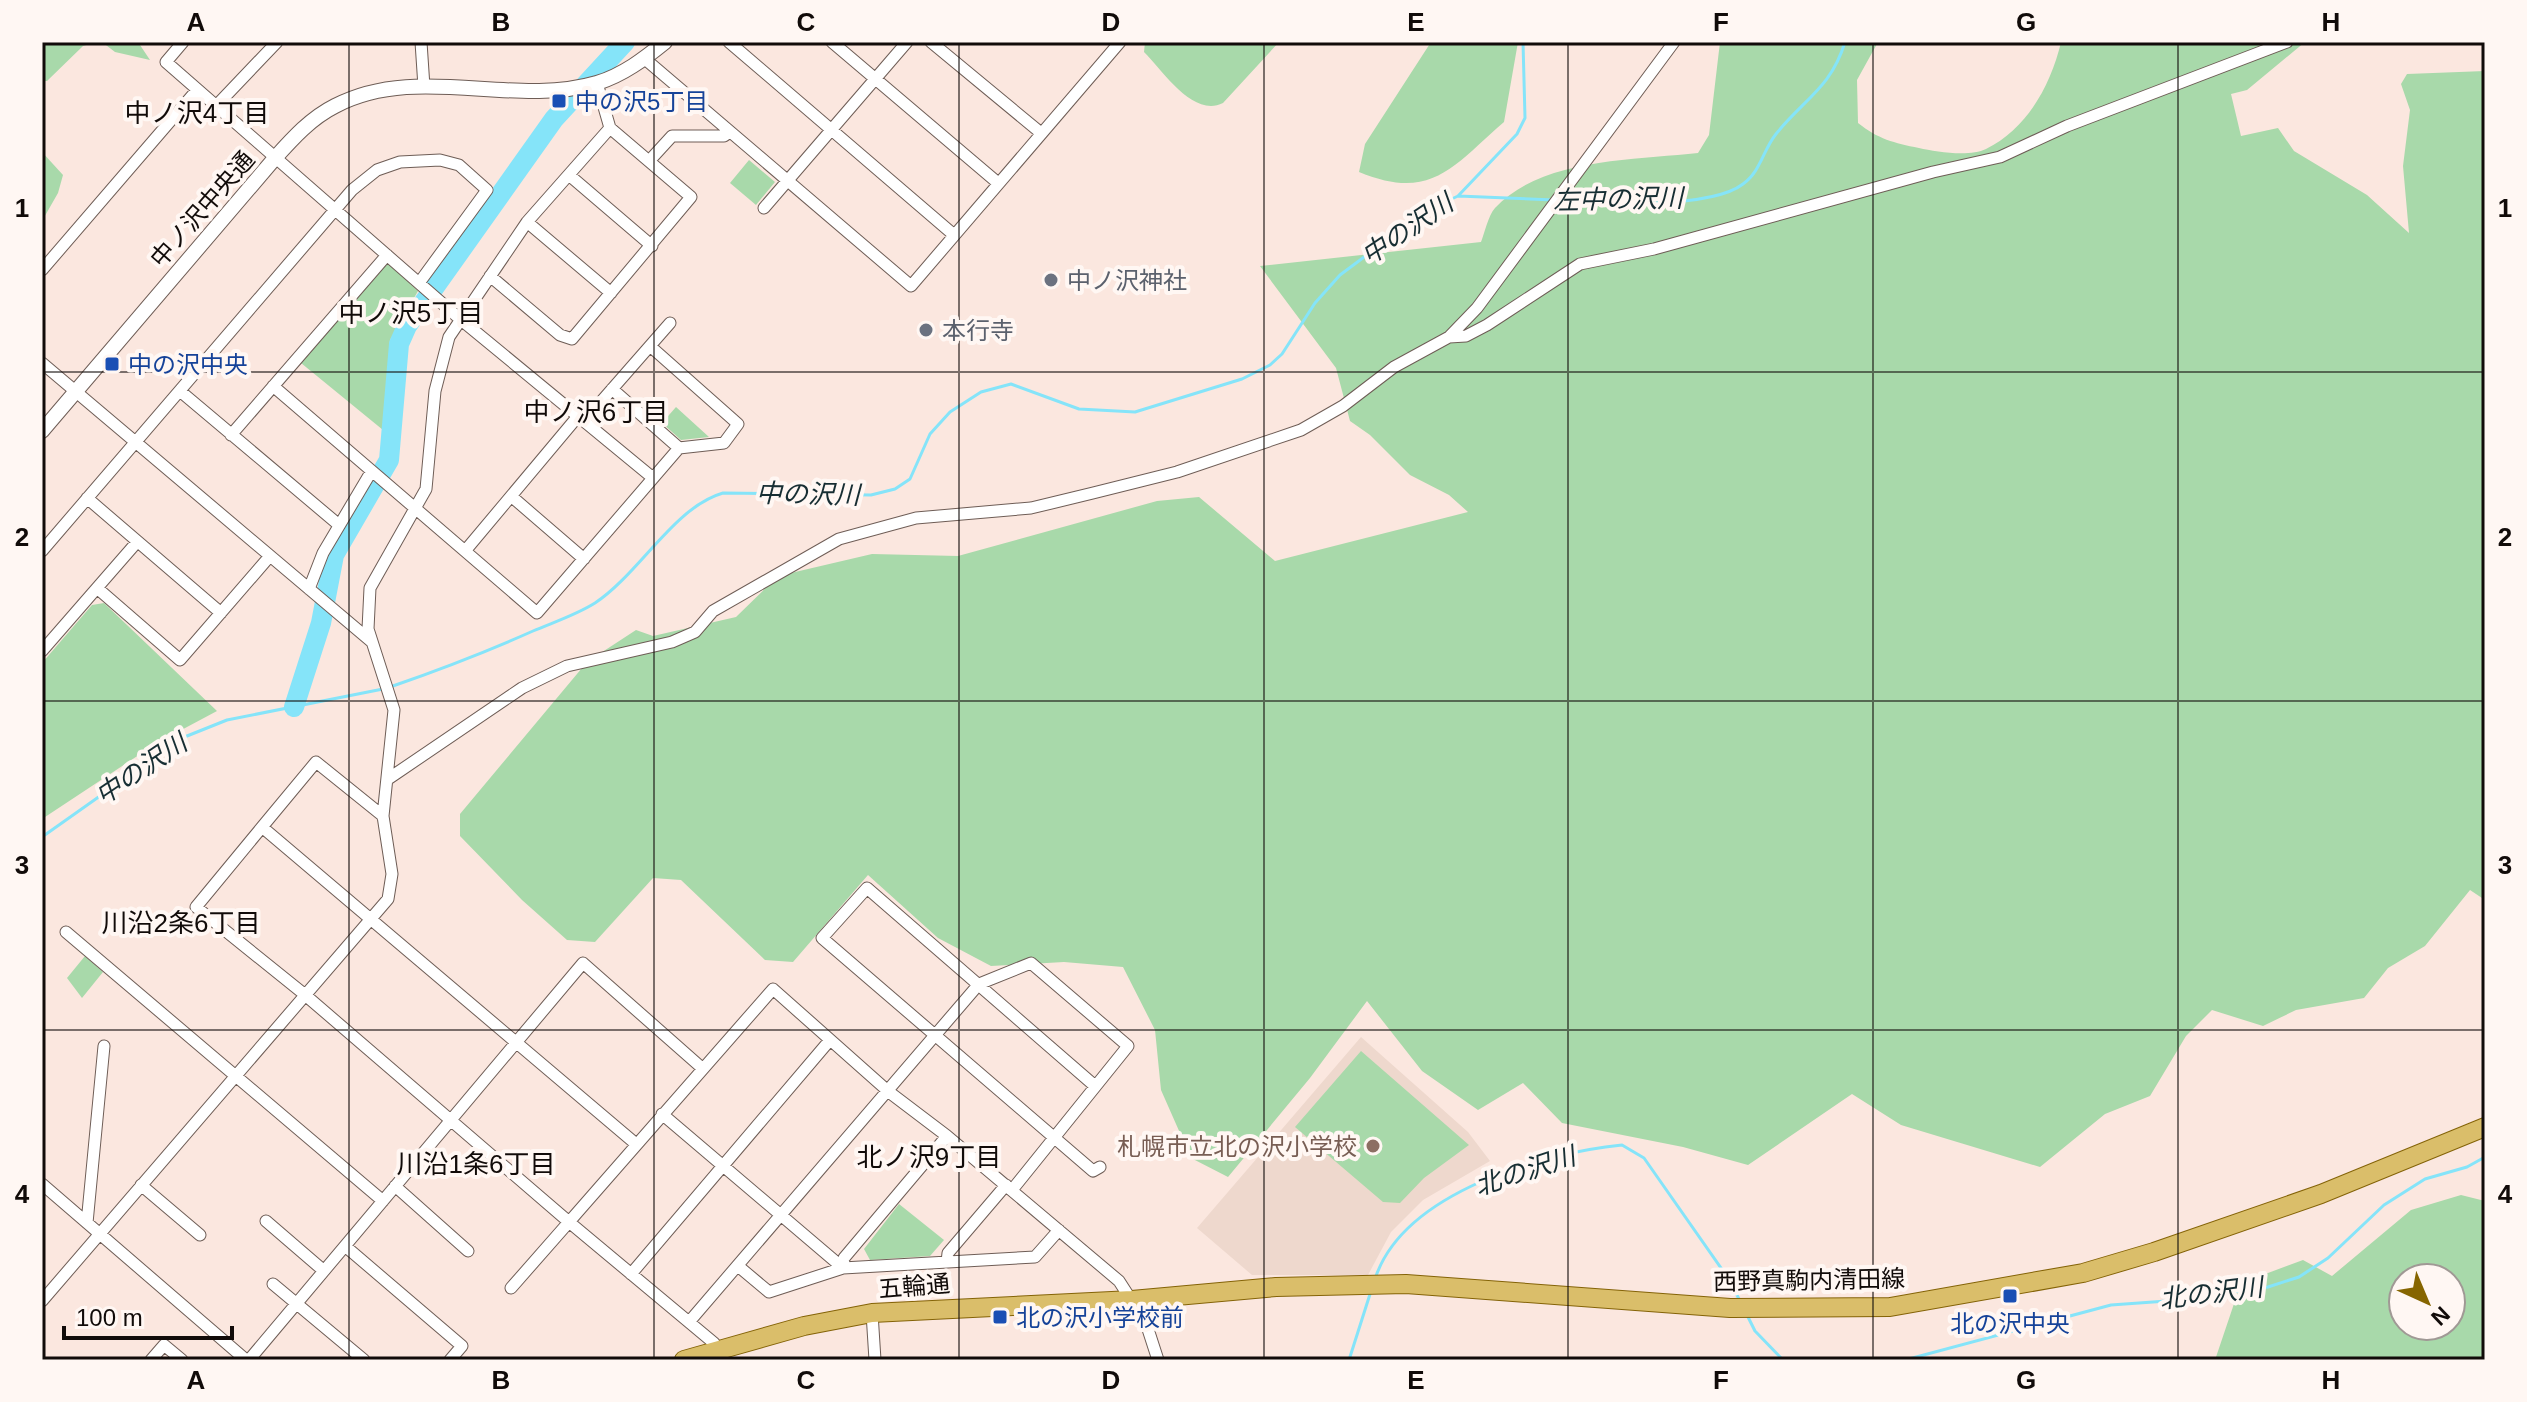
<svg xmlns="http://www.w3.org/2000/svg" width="2527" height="1402" viewBox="0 0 2527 1402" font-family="Helvetica,'Noto Sans JP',sans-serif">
	<rect width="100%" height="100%" fill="#fbe7df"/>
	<path fill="#eed8cd" d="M1361,1037L1468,1132L1490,1161L1423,1200L1391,1232L1368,1275H1252L1197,1228Z"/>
	<path fill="#a8d9aa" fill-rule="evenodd" d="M42,42H96L83,46L47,81H42Z
		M102,42H138L150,60L115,52Z
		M1145,42H1279L1223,103C1193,118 1163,71 1144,52Z
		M1431,42H1518L1504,122C1453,166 1432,202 1359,172L1365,144Z
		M1720,42H1878L1857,80L1858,123C1878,139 1894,143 1919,148C1936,152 1970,157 1986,149C2027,129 2051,85 2061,42H2305L2247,90L2231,94L2241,136L2278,128L2294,151L2367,195L2409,233L2403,166L2410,110L2401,84L2407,74L2485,71V900L2470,890L2425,946L2388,968L2364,998L2296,1010L2263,1026L2212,1010L2186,1036L2150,1096L2105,1114L2040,1167L1901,1125L1852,1094L1748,1165L1683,1147L1562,1123L1523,1083L1478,1110L1422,1071L1367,1001L1310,1078L1228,1177L1191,1158L1161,1090L1155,1030L1123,967L1064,962L991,966L938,938L868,875L793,962L765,960L681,880L653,878L595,942L567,940L522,900L460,836V814L587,662L636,630L653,636L736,617L778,576L872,554L958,556L1157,501L1199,497L1275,561L1468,512L1449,495L1410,475L1370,435L1350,421L1336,368L1260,266L1481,242C1485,232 1488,216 1495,208C1541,158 1635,160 1698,153L1709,135Z
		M42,152L63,175L58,193L42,221Z
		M749,160L775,182L756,205L730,183Z
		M388,263L418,291L390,340L383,430L301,363Z
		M676,407L709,437L681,440L662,423Z
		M104,603L217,711L157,743L42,819V663L92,605Z
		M85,956L103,972L82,998L67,978Z
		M1361,1051L1469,1145L1424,1178L1400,1203L1383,1202L1295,1127Z
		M2461,1195L2485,1201L2483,1360H2215L2241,1283L2303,1260L2332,1276L2411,1210ZM2403,1278H2451V1326H2403Z
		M899,1204L944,1240L930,1256L870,1260L864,1249Z"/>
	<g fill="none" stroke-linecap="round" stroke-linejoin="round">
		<path stroke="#85e4f9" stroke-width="3" d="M1458,196L1554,200
			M1561,200C1602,204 1711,209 1743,184C1761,171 1763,150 1776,134C1804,99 1831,88 1845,42
			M390,687C439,670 486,652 533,631C554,622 576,615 595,603C640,573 674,507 723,493L871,495L895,489L910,479L930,434L950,412L981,392L1011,384L1079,409L1135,412L1242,379L1270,365L1282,354L1315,303L1340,275L1426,211L1458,196L1517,134L1525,118L1523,42
			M42,837L182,738L227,720L383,689
			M1376,1276C1406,1192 1542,1153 1622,1145L1644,1158L1728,1278L1739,1299
			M1746,1313L1755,1331L1783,1360
			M1349,1360L1371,1291
			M1905,1360L2111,1305L2167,1301L2268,1287L2299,1277L2328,1258L2384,1205L2425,1179L2467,1167L2485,1157"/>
		<path stroke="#85e4f9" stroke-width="20" d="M294,707L321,623L334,555L389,460L399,344L407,326L554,119L625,42"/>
		<g stroke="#6e5d56" stroke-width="13">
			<path id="minor" d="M183,42L166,62L460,319L653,478
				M421,42L424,87
				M729,42L954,235
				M832,42L998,183
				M931,42L1041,133
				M645,59L911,286L1120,42
				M216,106L277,42
				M650,160L672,136H724L730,132
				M569,175L652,246
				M764,208L907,42
				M527,222L611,293
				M42,270L197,90
				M490,276L560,335L572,339L691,197L610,128
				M1449,337L1466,336L1487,325L1580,264L1654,249L1933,172L2000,157L2067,126L2287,42
				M42,363L372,642
				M273,386L537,613L679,448
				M612,389L679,448L724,443L738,424L650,346
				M180,391L339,525
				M585,420L670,323
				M231,435L387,255
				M511,496L584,559
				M87,498L221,613
				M42,551L352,190L377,170L400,162L440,160L459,165L487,190L419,283
				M465,551L579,415
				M97,588L180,660L270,556
				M309,589L323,553L371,472
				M42,651L137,542
				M388,779L522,688L567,666L672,642L695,632L713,611L839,539L916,518L1031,508L1093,493L1177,472L1301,430L1343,406L1394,367L1449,337L1477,308L1674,42
				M262,827L316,762L383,816
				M66,932L383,1201
				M1095,1086L867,888L822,938L1093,1171L1100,1167
				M662,1114L843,1268L844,1258L947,1136
				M42,1184L246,1360
				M141,1185L200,1235
				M395,1186L468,1251
				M266,1221L324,1271
				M87,1223L104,1046
				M345,1246L462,1346L450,1360
				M947,1262L948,1253L1006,1185
				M738,1266L769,1292L843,1268L1035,1257L1059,1230
				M631,1274L830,1040
				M273,1284L364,1360
				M511,1288L569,1222L304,994L196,907L262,827L636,1144
				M42,1301L388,899L392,874L383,816L394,710L368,629L370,588L426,489L435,391L449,337L527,222L610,128L597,83
				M872,1313L875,1360
				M689,1322L979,984L1031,963L1128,1046L1012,1190
				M716,1351L714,1343L569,1222L773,989L889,1092L947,1136L1119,1281L1146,1323L1158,1360
				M151,1360L164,1345L182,1360
				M249,1360L583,963L702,1068"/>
		</g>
		<g stroke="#6e5d56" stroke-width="16">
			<path id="tertiary" d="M42,431L275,158C293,138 311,118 335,106C417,63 512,108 597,83C623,75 644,59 665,42"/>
		</g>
		<g stroke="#846307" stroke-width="20">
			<path id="primary" d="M684,1360L804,1326L872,1313L1132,1300L1276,1287L1406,1284L1730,1308L1890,1307L2083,1273L2154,1252L2321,1194L2485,1127"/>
		</g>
		<use href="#minor" stroke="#fff" stroke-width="11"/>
		<use href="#tertiary" stroke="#fff" stroke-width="14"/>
		<use href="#primary" stroke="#dabe6a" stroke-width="18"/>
	</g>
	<path fill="none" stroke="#110b09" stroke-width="2" stroke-opacity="0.55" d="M349,42V1360M654,42V1360M959,42V1360M1264,42V1360M1568,42V1360M1873,42V1360M2178,42V1360M42,372H2485M42,701H2485M42,1030H2485"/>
	<g fill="#1a4fb4" stroke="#fff7f3" stroke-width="3">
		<rect x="551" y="93" width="16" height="16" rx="4"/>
		<rect x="104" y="356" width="16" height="16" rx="4"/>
		<rect x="2002" y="1288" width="16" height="16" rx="4"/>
		<rect x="992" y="1309" width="16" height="16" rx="4"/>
	</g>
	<g fill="#6b7280" stroke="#fff7f3" stroke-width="3">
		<circle cx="1051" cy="280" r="8"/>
		<circle cx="926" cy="330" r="8"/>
	</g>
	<circle fill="#8d6e63" stroke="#fff7f3" stroke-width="3" cx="1373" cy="1146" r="8"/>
	<g text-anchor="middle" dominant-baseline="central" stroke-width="8" stroke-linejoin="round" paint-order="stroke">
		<g font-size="24" fill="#164399" stroke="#fff7f3" text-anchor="start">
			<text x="575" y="101">中の沢5丁目</text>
			<text x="128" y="364">中の沢中央</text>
			<text x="1016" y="1317">北の沢小学校前</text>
			<text x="2010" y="1323" text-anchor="middle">北の沢中央</text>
		</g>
		<g font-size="24" fill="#110b09" stroke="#fff7f3">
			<text transform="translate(202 209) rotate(-49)">中ノ沢中央通</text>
			<text transform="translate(1809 1280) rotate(-1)">西野真駒内清田線</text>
			<text transform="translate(914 1286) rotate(-5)">五輪通</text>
		</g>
		<g font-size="24" fill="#5b616d" stroke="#fff7f3" text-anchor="start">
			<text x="1067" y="280">中ノ沢神社</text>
			<text x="942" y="330">本行寺</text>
		</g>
		<g font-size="24" fill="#785e54" stroke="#fff7f3" text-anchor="end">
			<text x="1357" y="1146">札幌市立北の沢小学校</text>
		</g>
		<g font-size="26" fill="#110b09" stroke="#fff7f3">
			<text x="197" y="113">中ノ沢4丁目</text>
			<text x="411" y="313">中ノ沢5丁目</text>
			<text x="596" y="412">中ノ沢6丁目</text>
			<text x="181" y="923">川沿2条6丁目</text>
			<text x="929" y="1157">北ノ沢9丁目</text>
			<text x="476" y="1164">川沿1条6丁目</text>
		</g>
		<g font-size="26" font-style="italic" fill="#172e33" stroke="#fff7f3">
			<text transform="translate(1618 199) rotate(-1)">左中の沢川</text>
			<text transform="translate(1407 229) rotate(-34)">中の沢川</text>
			<text transform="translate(808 494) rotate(1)">中の沢川</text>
			<text transform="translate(141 769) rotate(-34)">中の沢川</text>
			<text transform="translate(1525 1171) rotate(-18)">北の沢川</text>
			<text transform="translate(2211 1293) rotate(-7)">北の沢川</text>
		</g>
	</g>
	<rect width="2527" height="1402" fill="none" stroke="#fff7f3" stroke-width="88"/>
	<g transform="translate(2427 1302) rotate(136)"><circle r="38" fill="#fff7f3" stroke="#a09995" stroke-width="2"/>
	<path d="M0-6L14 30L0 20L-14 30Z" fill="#866500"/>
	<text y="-12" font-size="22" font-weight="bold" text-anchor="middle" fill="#110b09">N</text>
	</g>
	<path d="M64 1326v12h168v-12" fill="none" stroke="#110b09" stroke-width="4"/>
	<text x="76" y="1326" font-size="24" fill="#110b09" stroke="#fff7f3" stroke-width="6" paint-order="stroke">100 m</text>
	<rect x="44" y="44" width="2439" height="1314" fill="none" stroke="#110b09" stroke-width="3"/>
	<g font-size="26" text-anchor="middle" font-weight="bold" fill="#110b09">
		<text x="196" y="31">A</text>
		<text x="501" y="31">B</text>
		<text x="806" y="31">C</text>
		<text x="1111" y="31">D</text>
		<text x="1416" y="31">E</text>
		<text x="1721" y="31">F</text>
		<text x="2026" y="31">G</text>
		<text x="2331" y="31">H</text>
		<text x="22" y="217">1</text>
		<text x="2505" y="217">1</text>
		<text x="22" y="546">2</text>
		<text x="2505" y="546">2</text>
		<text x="22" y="874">3</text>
		<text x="2505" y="874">3</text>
		<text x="22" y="1203">4</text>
		<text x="2505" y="1203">4</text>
		<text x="196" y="1389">A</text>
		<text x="501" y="1389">B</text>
		<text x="806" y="1389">C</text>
		<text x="1111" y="1389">D</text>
		<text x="1416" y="1389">E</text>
		<text x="1721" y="1389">F</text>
		<text x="2026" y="1389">G</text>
		<text x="2331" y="1389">H</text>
	</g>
</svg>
